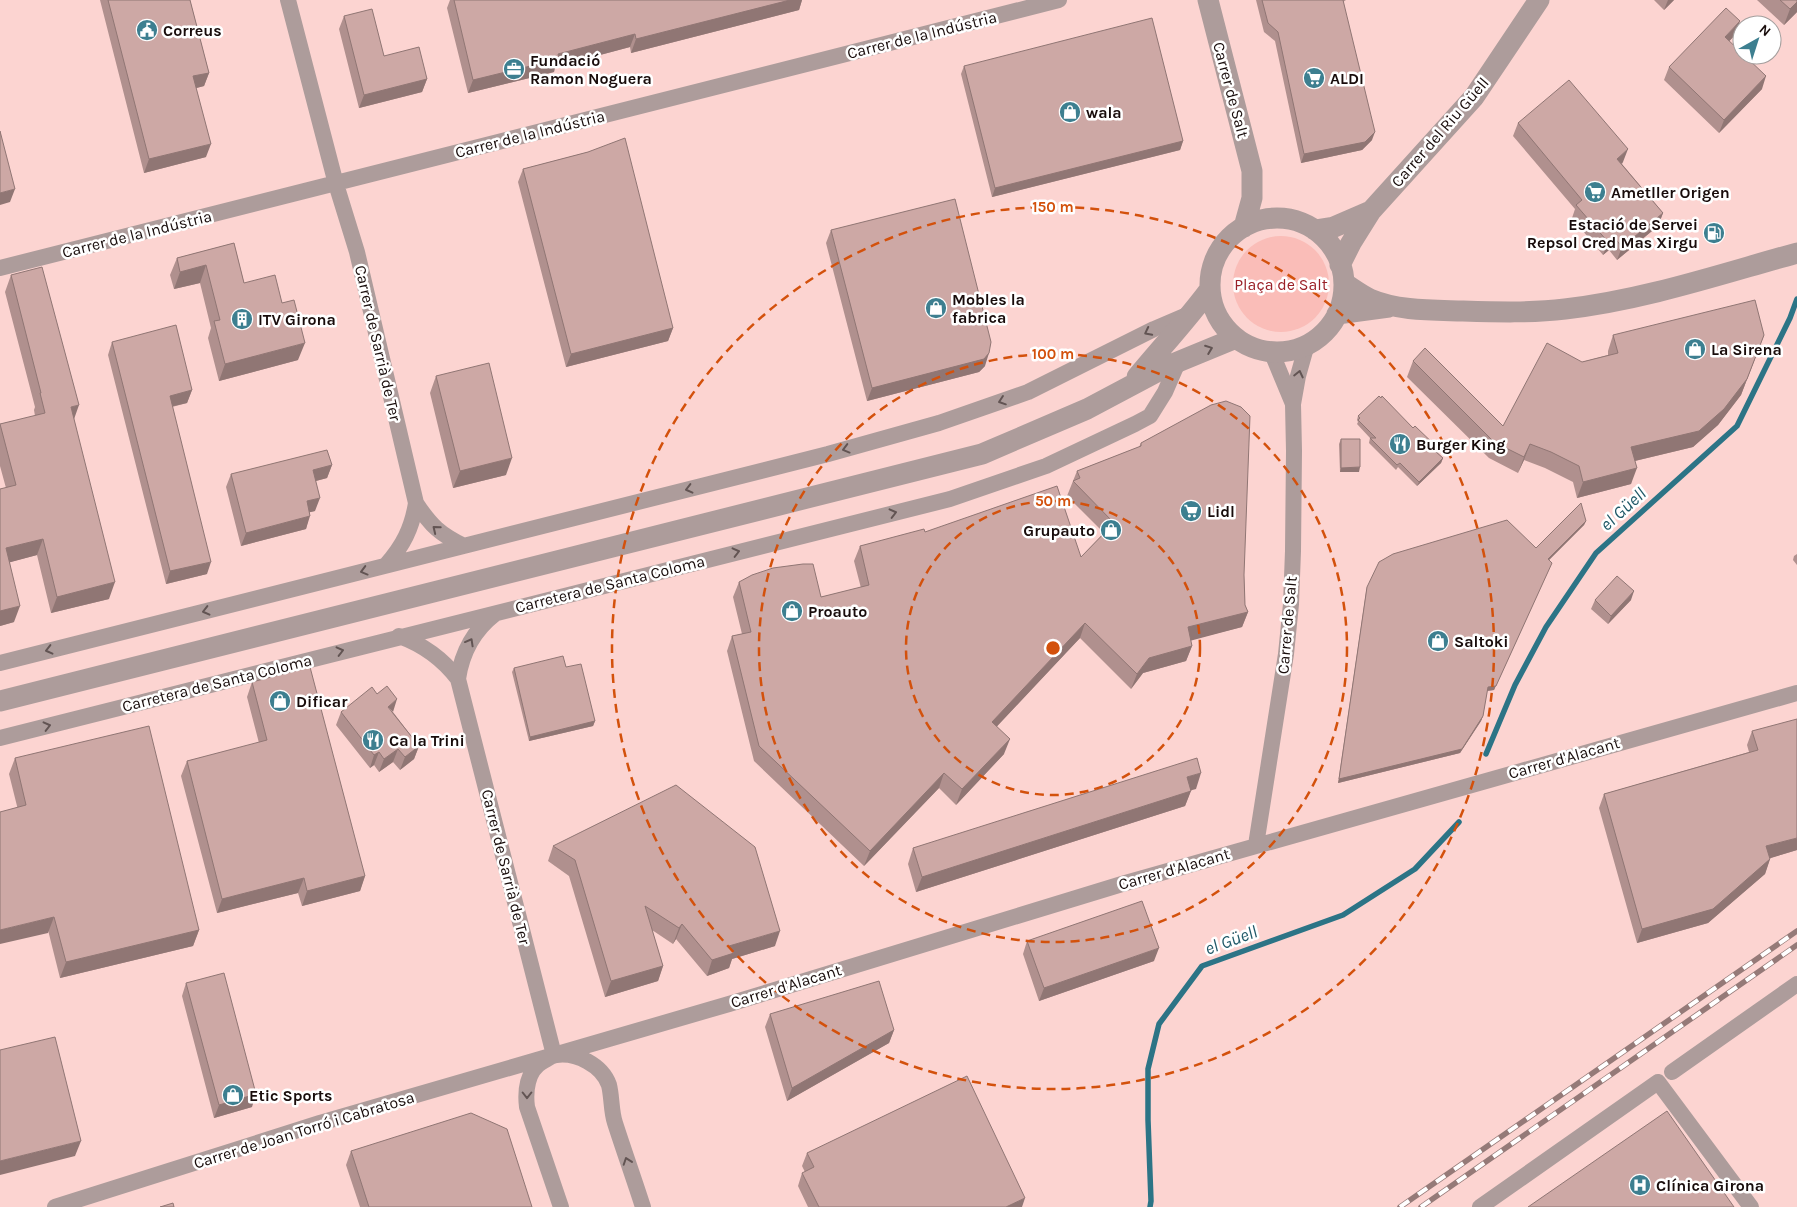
<svg xmlns="http://www.w3.org/2000/svg" width="1797" height="1207" viewBox="0 0 1797 1207" font-family="Karla,sans-serif">
	<rect width="100%" height="100%" fill="#fcd4d1"/>
	<path fill="#fabdb8" d="M1233 284a48 48 0 1 1 96 0a48 48 0 1 1-96 0Z"/>
	<g fill="none" stroke-linecap="round" stroke-linejoin="round">
		<path stroke="#2c7486" stroke-width="5.5" d="M1486,754L1515,685L1546,627L1596,553L1737,426L1790,318L1797,299
			M1150,1207L1151,1201L1148,1120V1069L1159,1024L1202,966L1343,915L1415,869L1459,822"/>
		<path stroke="#ad9c9b" stroke-width="16" d="M288,0L336,184L357,252L416,503C431,526 440,534 464,546
			M0,268L1059,0
			M1271,351L1293,404
			M386,565C403,546 412,528 416,503
			M495,614C473,631 462,652 458,679L554,1055
			M399,636C424,645 442,658 458,679
			M0,663L828,454L939,423L1028,392L1154,329L1189,314
			M0,738L950,499L1046,466L1135,424L1150,416L1165,392L1178,362
			M1256,845L1286,654L1291,604L1293,551L1294,451L1293,404L1298,376L1307,344
			M1672,1072L1797,984
			M55,1207L320,1123L729,1004L1122,884L1797,693
			M561,1207L527,1107C525,1091 527,1071 542,1062C546,1060 551,1056 556,1055C576,1052 602,1065 609,1085C612,1097 611,1111 615,1123C624,1151 634,1179 643,1207
			M1480,1207L1658,1082L1751,1207"/>
		<path stroke="#ad9c9b" stroke-width="21" d="M1208,0L1252,171V198L1244,227
			M1210 285a67 67 0 1 1 134 0a67 67 0 1 1-134 0Z
			M1315,230L1334,227L1371,211
			M1340,265L1351,243L1371,211L1474,97L1539,0
			M1344,283C1352,288 1361,295 1370,299C1398,311 1433,310 1463,311C1497,312 1532,313 1565,309C1644,300 1721,274 1797,253
			M1337,314L1389,307
			M1137,377C1161,348 1187,320 1210,289
			M0,701L982,454L1087,409L1168,366L1236,338"/>
		<g stroke="#957a78" stroke-width="5.5">
			<path id="rail" d="M1400,1207L1797,931
				M1421,1207L1797,945"/>
		</g>
		<use href="#rail" stroke="#fff" stroke-width="4" stroke-dasharray="11" stroke-linecap="butt"/>
	</g>
	<path fill="#b0908e" d="M100,0H190L209,73L204,86L196,88L206,157L144,173Z
		M450,0H802L799,10L631,53L630,47L555,67L554,72L468,93L447,8Z
		M1256,0H1346L1343,2L1372,140L1362,150L1301,163L1275,41L1264,32Z
		M1654,0H1674L1664,10Z
		M1757,0H1797V12L1784,25Z
		M344,16L384,56L427,79L422,92L359,108L339,29Z
		M1736,34L1729,41L1762,89L1719,133L1664,80L1669,67Z
		M964,66L1183,141L1180,150L992,197L961,74Z
		M1518,123L1623,162L1622,164L1663,213L1658,226L1617,260L1609,250L1603,255L1572,218L1575,209L1513,136Z
		M588,152L673,328L668,341L566,367L518,182L523,169Z
		M831,230L985,366L979,372L867,401L826,243Z
		M234,243L244,283L282,303L298,360L219,381L208,338L211,328L200,283L174,289L170,275L177,258Z
		M11,275L74,419L109,599L51,613L37,555L10,562L14,622L0,626L6,488L0,466V424L35,416L34,410L35,407L5,292Z
		M1613,335H1764L1741,395L1718,425L1693,447L1635,461L1631,484L1577,498L1573,482L1545,468L1524,460L1518,473L1489,458L1407,377L1413,361L1503,426L1582,362L1608,355V351Z
		M112,342L192,390L187,403L172,407L207,574L166,584L108,355Z
		M436,376L506,475L453,488L430,393Z
		M1358,416L1413,428L1439,449L1438,453L1443,458L1441,463L1417,486L1398,467L1396,470L1369,443L1370,438L1357,424L1358,422L1357,420Z
		M1341,439L1359,472H1340L1339,444Z
		M1141,443L1244,575L1245,605L1248,612L1242,627L1190,640L1192,646L1186,661L1143,673L1131,689L1080,638L997,726L1004,754L956,805L939,788L864,866L754,761L727,651L732,636L742,634L733,597L739,582L821,597L861,588L854,561L860,546L925,532L1081,557L1104,533L1067,496L1077,471L1139,447Z
		M332,465L327,478L316,481L315,511L310,512L306,529L241,546L226,487L231,474Z
		M1586,521L1584,525L1549,560L1494,690L1487,691L1483,716L1481,721L1460,753L1338,783L1366,592L1367,587L1536,548Z
		M1797,554V565L1793,560L1794,556Z
		M1595,600H1631L1608,624L1591,609Z
		M566,667L595,721L593,726L529,741L512,672L514,668Z
		M252,682L365,876L360,891L302,906L298,893L217,913L181,776L187,761L259,743L247,697Z
		M341,712H393L419,746L414,759L400,770L393,762L379,772L374,765L370,768L336,725Z
		M1752,731L1797,850L1770,858V859L1765,874L1708,923L1637,943L1599,808L1604,794L1749,752L1747,745Z
		M15,758L199,930L193,946L60,978L9,774Z
		M1196,789L1191,790L1185,806L916,892L908,864L913,848Z
		M553,846L775,946L732,959L729,968L707,976L676,939L673,944L652,930L663,966L658,981L605,997L569,876L548,861Z
		M1027,941L1154,961L1039,1001L1023,954Z
		M186,983L252,1107L214,1118L182,996Z
		M770,1014L894,1030L889,1043L787,1101L765,1027Z
		M351,1151L532,1207H360L346,1165Z
		M807,1153L1022,1207H808L798,1186L802,1173L805,1172L802,1166Z"/>
	<path fill="#907674" d="M790,0H802L799,10L631,53L636,39Z
		M1668,0H1674L1664,10Z
		M1797,2V12L1784,25L1790,9Z
		M1740,21L1736,34L1720,51L1725,37Z
		M635,34L630,47L555,67L554,72L468,93L473,80L558,54Z
		M209,73L204,86L189,90L193,76Z
		M1766,76L1762,89L1719,133L1724,120Z
		M427,79L422,92L359,108L364,95Z
		M1375,132L1372,140L1362,150L1301,163L1304,154Z
		M1183,141L1180,150L992,197L995,188Z
		M211,144L206,157L144,173L149,159Z
		M1628,149L1623,162L1612,172L1617,159Z
		M15,189L10,202L0,205V193Z
		M1663,213L1658,226L1617,260L1622,247Z
		M1614,237L1609,250L1603,255L1608,242Z
		M206,265L200,283L174,289L180,272Z
		M673,328L668,341L566,367L571,354Z
		M1764,335L1741,395L1718,425L1693,447L1626,463L1631,447Z
		M305,343L298,360L219,381L225,364Z
		M989,353L985,366L979,372L867,401L872,388Z
		M192,390L187,403L165,408L170,396Z
		M79,405L73,422L71,407Z
		M1530,444L1524,460L1518,473L1524,457Z
		M512,458L506,475L453,488L460,471Z
		M1443,458L1441,463L1417,486L1419,482Z
		M332,465L327,478L308,483L313,470Z
		M1360,467L1359,472H1340L1341,468Z
		M1637,468L1631,484L1577,498L1583,482Z
		M320,498L315,511L302,514L307,501Z
		M310,516L306,529L241,546L246,533Z
		M1586,521L1584,525L1546,563L1548,559Z
		M43,539L37,555L0,565L6,548Z
		M211,562L207,574L166,584L170,571Z
		M1550,567L1494,690L1486,691L1488,687Z
		M115,582L109,599L51,613L57,597Z
		M1634,591L1631,600L1608,624L1611,616Z
		M20,606L14,622L0,626V611Z
		M1248,612L1242,627L1182,643L1188,627Z
		M1085,623L1080,638L987,737L992,722Z
		M1192,646L1186,661L1143,673L1131,689L1137,674L1149,658Z
		M397,699L393,712L388,707Z
		M1483,716L1481,721L1460,753L1338,783L1339,779Z
		M595,721L593,726L529,741L530,737Z
		M1010,739L1004,754L956,805L962,789Z
		M419,746L414,759L400,770L405,757Z
		M398,749L393,762L379,772L384,759Z
		M379,752L374,765L370,768L374,755Z
		M944,773L939,788L864,866L870,851Z
		M1201,773L1196,789L1181,793L1187,777Z
		M1191,791L1185,806L916,892L922,877Z
		M1797,838V850L1761,861L1766,846Z
		M1770,859L1765,874L1708,923L1637,943L1642,929Z
		M365,876L360,891L302,906L307,891Z
		M304,878L298,893L217,913L222,899Z
		M54,917L48,933L0,944V930Z
		M682,924L676,939L673,944L679,928Z
		M199,930L193,946L60,978L66,962Z
		M780,931L775,946L732,959L729,968L707,976L712,960L729,946Z
		M1159,948L1154,961L1039,1001L1044,988Z
		M663,966L658,981L605,997L611,981Z
		M894,1030L889,1043L787,1101L792,1088Z
		M256,1094L252,1107L214,1118L219,1105Z
		M81,1141L75,1156L0,1175V1161Z
		M1025,1198L1022,1207H1006Z"/>
	<path fill="#cda8a5" stroke="#907674" d="M108,0H190L209,73L193,76L211,144L149,159Z
		M454,0H790L636,39L635,34L558,54L559,59L473,80Z
		M1262,0H1343L1375,132L1365,142L1304,154L1278,32L1268,23Z
		M1780,0H1797V2L1790,9Z
		M1726,8L1740,21L1725,37L1742,53V55H1744L1766,76L1724,120L1669,67Z
		M372,9L384,56L419,47L427,79L364,95L344,16Z
		M1152,18L1183,141L995,188L964,66Z
		M1569,80L1628,149L1617,159L1663,213L1622,247L1614,237L1608,242L1576,205L1582,200L1518,123Z
		M0,131L15,189L0,193Z
		M625,138L673,328L571,354L523,169L588,152Z
		M955,199L991,342L989,353L984,359L872,388L831,230Z
		M234,243L244,283L275,275L282,303L294,300L305,343L225,364L214,321L220,320L206,265L180,272L177,258Z
		M42,267L79,405L71,407L115,582L57,597L43,539L6,548L20,606L0,611V489L16,485L0,424L45,413L40,393H41L11,275Z
		M1755,300L1764,335L1747,379L1724,409L1699,431L1631,447L1637,468L1583,482L1579,466L1551,452L1530,444L1524,457L1494,442L1413,361L1425,348L1503,426L1547,343L1582,362L1618,353L1613,335Z
		M176,325L192,390L170,396L211,562L170,571L112,342Z
		M489,363L512,458L460,471L436,376Z
		M1379,396L1381,398L1382,396L1413,428L1415,426L1439,449L1436,452L1443,458L1419,482L1400,463L1397,465L1370,438H1376L1358,420L1360,418L1358,416Z
		M1226,401L1241,407L1250,416L1244,575L1245,605L1248,612L1188,627L1192,646L1149,658L1137,674L1085,623L992,722L1010,739L962,789L944,773L870,851L759,746L732,636L751,632L739,582L752,575L773,568L803,564H813L821,597L869,585L860,546L924,529L925,532L1057,486L1081,557L1114,523L1073,481L1080,478L1077,471L1141,446V443L1211,405Z
		M1341,439H1360V467L1341,468Z
		M327,450L332,465L313,470L320,498L307,501L310,516L246,533L231,474Z
		M1581,503L1586,521L1548,559L1552,563L1496,686L1488,687L1483,716L1462,749L1339,779L1367,587L1379,562L1393,554L1507,520L1536,548Z
		M1617,576L1634,591L1611,616L1595,600Z
		M563,656L566,667L581,664L595,721L530,737L514,668Z
		M310,667L365,876L307,891L304,878L222,899L187,761L267,740L252,682Z
		M387,686L397,699L388,707L419,746L405,757L398,749L384,759L379,752L374,755L341,712L372,687L377,694Z
		M1797,719V838L1766,846L1770,859L1713,909L1642,929L1604,794L1758,750L1752,731Z
		M149,726L199,930L66,962L54,917L0,930V812L26,805L15,758Z
		M1197,758L1201,773L1187,777L1191,791L922,877L913,848Z
		M676,785L755,847L780,931L729,946L734,953L712,960L682,924L679,928L645,906L663,966L611,981L575,860L553,846Z
		M1142,901L1159,948L1044,988L1027,941Z
		M224,973L256,1094L219,1105L186,983Z
		M879,981L894,1030L792,1088L770,1014Z
		M55,1037L81,1141L0,1161V1050Z
		M967,1076L1025,1198L1006,1207H819L802,1173L814,1167L807,1153Z
		M1667,1111L1734,1207H1528Z
		M471,1113L507,1129L532,1207H369L351,1151Z
		M173,1203L174,1207H160Z"/>
	<defs><path id="oneway-chevron" d="M-2-3.5L2.5 0L-2 3.5" fill="none" stroke-width="1.6" stroke-linecap="round" stroke-linejoin="round" transform="scale(1.25)"/></defs>
	<g stroke="#625453">
		<use href="#oneway-chevron" transform="translate(1148 332) rotate(153)"/>
		<use href="#oneway-chevron" transform="translate(1209 349) rotate(-21)"/>
		<use href="#oneway-chevron" transform="translate(1299 374) rotate(-77)"/>
		<use href="#oneway-chevron" transform="translate(1002 401) rotate(161)"/>
		<use href="#oneway-chevron" transform="translate(846 449) rotate(165)"/>
		<use href="#oneway-chevron" transform="translate(689 489) rotate(166)"/>
		<use href="#oneway-chevron" transform="translate(893 513) rotate(-14)"/>
		<use href="#oneway-chevron" transform="translate(436 529) rotate(-141)"/>
		<use href="#oneway-chevron" transform="translate(736 552) rotate(-14)"/>
		<use href="#oneway-chevron" transform="translate(364 571) rotate(165)"/>
		<use href="#oneway-chevron" transform="translate(206 611) rotate(166)"/>
		<use href="#oneway-chevron" transform="translate(470 642) rotate(-61)"/>
		<use href="#oneway-chevron" transform="translate(49 650) rotate(166)"/>
		<use href="#oneway-chevron" transform="translate(340 651) rotate(-14)"/>
		<use href="#oneway-chevron" transform="translate(47 726) rotate(-14)"/>
		<use href="#oneway-chevron" transform="translate(527 1095) rotate(90)"/>
		<use href="#oneway-chevron" transform="translate(627 1161) rotate(-109)"/>
	</g>
	<g fill="none" stroke="#d3510c" stroke-width="2.5" stroke-dasharray="9 6">
		<circle cx="1053" cy="648" r="147"/>
		<circle cx="1053" cy="648" r="294"/>
		<circle cx="1053" cy="648" r="441"/>
	</g>
	<defs>
		<g id="civic-disc" transform="scale(1.125)"><circle r="9.5" fill="#3d7f90" stroke="#fff"/><path d="M-.6-6.5H3V-4.5H.6V-3L4-1V1h2V6H-6V1h2V-1L-.6-3ZM-1.2 2.5V6h2.4V2.5Z" fill="#fff"/></g>
		<g id="office-disc" transform="scale(1.125)"><circle r="9.5" fill="#3d7f90" stroke="#fff"/><path d="M-6-3h4V-5.5h4V-3h4V5H-6ZM-1-4.5V-3h2v-1.5ZM-6 0V1H6V0Z" fill="#fff"/></g>
		<g id="supermarket-disc" transform="scale(1.125)"><circle r="9.5" fill="#3d7f90" stroke="#fff"/><path d="M-6-5.5h2.5l.6 2H6L4.5 2H-2.5L-4.4-4H-6ZM-1.5 3.2a1.3 1.3 0 1 0 .1 0ZM3 3.2a1.3 1.3 0 1 0 .1 0Z" fill="#fff"/></g>
		<g id="shop-disc" transform="scale(1.125)"><circle r="9.5" fill="#3d7f90" stroke="#fff"/><path d="M-5-2.5h2.3a2.7 3.5 0 0 1 5.4 0H5L5.5 6h-11ZM-1.5-2.5h3a1.5 2.3 0 0 0-3 0Z" fill="#fff"/></g>
		<g id="fuel-disc" transform="scale(1.125)"><circle r="9.5" fill="#3d7f90" stroke="#fff"/><path d="M-5.5-6h7V0h2V4h1.3V-2.5L3-4.5l.8-.8L6-3V5H2.5V1h-1V6h-7ZM-4.2-4.7v3.2H.2V-4.7Z" fill="#fff"/></g>
		<g id="building-disc" transform="scale(1.125)"><circle r="9.5" fill="#3d7f90" stroke="#fff"/><path d="M-4-6H4V6H1V3H-1V6H-4ZM-2.5-4.3h1.7v1.8h-1.7ZM.8-4.3h1.7v1.8H.8ZM-2.5-1h1.7V.8h-1.7ZM.8-1h1.7V.8H.8Z" fill="#fff"/></g>
		<g id="restaurant-disc" transform="scale(1.125)"><circle r="9.5" fill="#3d7f90" stroke="#fff"/><path d="M-5-6h1v4h1v-4h1v4h1v-4h1v5L-1.5 .5V6h-2V.5L-5-1ZM5-6V6H3V1.5H1.5Q1.5-4 5-6Z" fill="#fff"/></g>
		<g id="hospital-disc" transform="scale(1.125)"><circle r="9.5" fill="#3d7f90" stroke="#fff"/><path d="M-5-5h3v3.5h4V-5h3V5h-3V1.5h-4V5h-3Z" fill="#fff"/></g>
	</defs>
	<g fill-rule="evenodd">
		<use href="#civic-disc" x="147" y="30"/>
		<use href="#office-disc" x="514" y="69"/>
		<use href="#supermarket-disc" x="1314" y="78"/>
		<use href="#shop-disc" x="1070" y="112"/>
		<use href="#supermarket-disc" x="1595" y="192"/>
		<use href="#fuel-disc" x="1714" y="233"/>
		<use href="#shop-disc" x="936" y="308"/>
		<use href="#building-disc" x="242" y="319"/>
		<use href="#shop-disc" x="1695" y="349"/>
		<use href="#restaurant-disc" x="1400" y="444"/>
		<use href="#supermarket-disc" x="1191" y="511"/>
		<use href="#shop-disc" x="1111" y="530"/>
		<use href="#shop-disc" x="792" y="611"/>
		<use href="#shop-disc" x="1438" y="641"/>
		<use href="#shop-disc" x="280" y="701"/>
		<use href="#restaurant-disc" x="373" y="740"/>
		<use href="#shop-disc" x="233" y="1095"/>
		<use href="#hospital-disc" x="1640" y="1185"/>
	</g>
	<g text-anchor="middle" dominant-baseline="central" stroke-width="5" stroke-linejoin="round" paint-order="stroke">
		<g font-size="16" font-weight="bold" fill="#180c0b" stroke="#fff" text-anchor="start">
			<text x="163" y="30">Correus</text>
			<text x="530" y="60">Fundació<tspan x="530" dy="18">Ramon Noguera</tspan></text>
			<text x="1330" y="78">ALDI</text>
			<text x="1086" y="112">wala</text>
			<text x="1611" y="192">Ametller Origen</text>
			<text x="1698" y="224" text-anchor="end">Estació de Servei<tspan x="1698" dy="18">Repsol Cred Mas Xirgu</tspan></text>
			<text x="952" y="299">Mobles la<tspan x="952" dy="18">fabrica</tspan></text>
			<text x="258" y="319">ITV Girona</text>
			<text x="1711" y="349">La Sirena</text>
			<text x="1416" y="444">Burger King</text>
			<text x="1207" y="511">Lidl</text>
			<text x="1095" y="530" text-anchor="end">Grupauto</text>
			<text x="808" y="611">Proauto</text>
			<text x="1454" y="641">Saltoki</text>
			<text x="296" y="701">Dificar</text>
			<text x="389" y="740">Ca la Trini</text>
			<text x="249" y="1095">Etic Sports</text>
			<text x="1656" y="1185">Clínica Girona</text>
		</g>
		<g font-size="16" fill="#180c0b" stroke="#fff">
			<text transform="translate(922 35) rotate(-14)">Carrer de la Indústria</text>
			<text transform="translate(1231 90) rotate(75)">Carrer de Salt</text>
			<text transform="translate(1440 132) rotate(-49)">Carrer del Riu Güell</text>
			<text transform="translate(530 134) rotate(-14)">Carrer de la Indústria</text>
			<text transform="translate(137 234) rotate(-14)">Carrer de la Indústria</text>
			<text transform="translate(378 343) rotate(77)">Carrer de Sarrià de Ter</text>
			<text transform="translate(610 584) rotate(-14)">Carretera de Santa Coloma</text>
			<text transform="translate(1287 625) rotate(-85)">Carrer de Salt</text>
			<text transform="translate(217 683) rotate(-14)">Carretera de Santa Coloma</text>
			<text transform="translate(1564 758) rotate(-16)">Carrer d'Alacant</text>
			<text transform="translate(506 867) rotate(76)">Carrer de Sarrià de Ter</text>
			<text transform="translate(1174 869) rotate(-16)">Carrer d'Alacant</text>
			<text transform="translate(786 986) rotate(-17)">Carrer d'Alacant</text>
			<text transform="translate(304 1130) rotate(-17)">Carrer de Joan Torró i Cabratosa</text>
		</g>
		<g font-size="16" fill="#9b2128" stroke="#fff">
			<text x="1281" y="284">Plaça de Salt</text>
		</g>
		<g font-size="18" font-style="italic" fill="#205968" stroke="#fff">
			<text transform="translate(1623 509) rotate(-42)">el Güell</text>
			<text transform="translate(1231 940) rotate(-20)">el Güell</text>
		</g>
	</g>
	<circle cx="1053" cy="648" r="8" fill="#d3510c" stroke="#fff" stroke-width="2.5"/>
	<g font-size="15" text-anchor="middle" font-weight="bold" fill="#d3510c" stroke="#fff" stroke-width="5" stroke-linejoin="round" paint-order="stroke">
		<text x="1053" y="212">150 m</text>
		<text x="1053" y="359">100 m</text>
		<text x="1053" y="506">50 m</text>
	</g>
	<g transform="translate(1757 40) rotate(39)"><circle r="24" fill="#ffffff" stroke="#a39e9d"/>
	<path d="M0-4L9 19L0 12L-9 19Z" fill="#3d7f90"/>
	<text y="-8" font-size="14" font-weight="bold" text-anchor="middle" fill="#180c0b">N</text>
	</g>
</svg>
